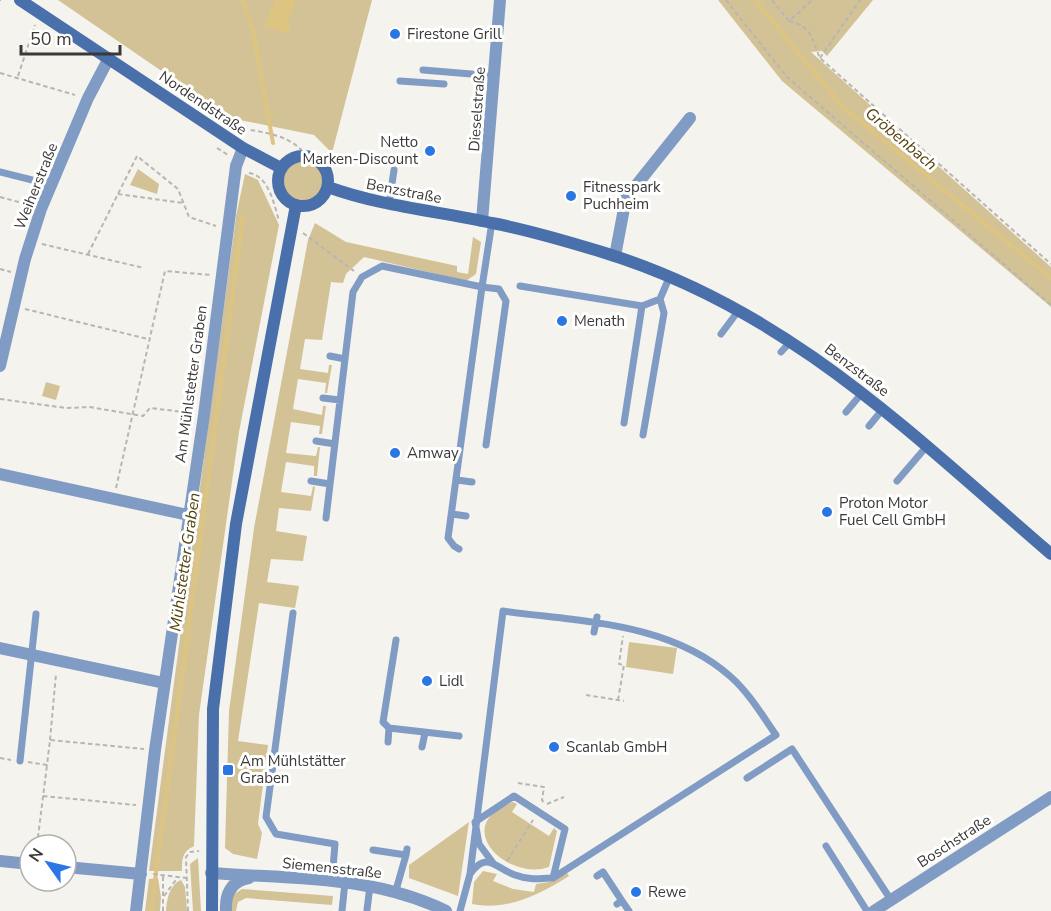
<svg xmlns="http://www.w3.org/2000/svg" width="1051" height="911" viewBox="0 0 1051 911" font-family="'Nunito Sans',sans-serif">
	<rect width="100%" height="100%" fill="#f5f3ed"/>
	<path fill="#d3c295" d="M58,0H372L332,153L314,135L230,118Z
		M718,0H873L827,56L822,51L811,52L1051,267V307L782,81Z
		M283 181a20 20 0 1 1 40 0a20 20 0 1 1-40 0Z
		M138,169L159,184L157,194L130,185Z
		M245,174L258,180L279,225L239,432L199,715L194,846C182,852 182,859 182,871H149L236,216Z
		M315,223L346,242L457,266V272L468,274L473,237L481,242L476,274L466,281L364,257L346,274L343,283L331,282L322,340L305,339L300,369L328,373L329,365H332L327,393H325L326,383L298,379L293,409L322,415L323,406H326L322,434H319L320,426L291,422L286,453L316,456L318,447H320L317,476H314V466L286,462L281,492L311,496L313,486L315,487L311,511L279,508L276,531L307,536L303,561L271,559L267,582L299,586L295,608L259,603L238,741L268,745L258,824L262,833L257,859L233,854L225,848L229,711L254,528L308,240Z
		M46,382L60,386L56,400L42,396Z
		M629,642L677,648L673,674L626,667Z
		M513,802L517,804L512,812L549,836L554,828L557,831L549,867C507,882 449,825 513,802Z
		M469,822L458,896L409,878V865Z
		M198,858L201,911H193L190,864Z
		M483,871L497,874L493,881L513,889L534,892L536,884L549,882L567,873L569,876C539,895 507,911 472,904L474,882Z
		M158,878L161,897L160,911H145L149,879Z
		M181,880L185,887L187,911H166C167,900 169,885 181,880Z
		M242,889L333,896L332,905L246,898L238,902L236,911H229L233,895Z"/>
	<path fill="#ddc581" d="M275,0H296L288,20L290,34L264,27Z"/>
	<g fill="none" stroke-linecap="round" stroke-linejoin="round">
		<path stroke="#ddc581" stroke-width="4" d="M243,0L253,31L273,143
			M755,0L843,107L1051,278
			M151,911L243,216"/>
		<path stroke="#b8b6b2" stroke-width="2" stroke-dasharray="4.5 3" stroke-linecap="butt" d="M726,0L787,77L1051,305
			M772,0L789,21L812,0
			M0,1V0
			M789,21C813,27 811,38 820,58L1051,264
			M820,58L860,0
			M0,73L75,95
			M18,76L35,25
			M236,127C263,133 289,133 307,156
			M217,148L228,155
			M249,173C269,176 274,204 279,221
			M118,194L183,203
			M0,197L30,205
			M303,233L354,271
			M42,244L144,268
			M88,254L137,156L178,189L189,217L216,226
			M0,269L11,272
			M25,309L148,339
			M0,399L66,408L90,407L143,416L150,408L192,413
			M116,488L165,271L211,275
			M586,695L624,701
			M618,700L624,665L619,664L623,636
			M50,740L56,674
			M0,758L11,760
			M28,762L47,765L50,740L144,749
			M518,783L544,787L542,800L544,803
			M43,796L136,805
			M547,804L564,797
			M37,845L47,765
			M507,861L533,820
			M153,874L186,878
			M164,896L178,877
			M163,911V875
			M188,911L186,857L190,852L199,851"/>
		<path stroke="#809cc5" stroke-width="7" d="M423,70L495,76
			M400,81L444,84
			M0,172L52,185
			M389,204L394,170
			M520,286L642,306
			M721,334L739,310
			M781,352L791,341
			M330,356L345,359
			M323,398L340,400
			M846,412L862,393
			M624,423L642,306L660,299L669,278
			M869,426L883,409
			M643,435L664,313L660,299
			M316,441L335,444
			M457,480L472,482
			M311,481L330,484
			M897,481L927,446
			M452,514L466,516
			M326,518L353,292L362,277L382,266L482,287L492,222
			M459,549L454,546L448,538L482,287L499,289L506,301L486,445
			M293,613L266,817L276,834L335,844L332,880
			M594,632L597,617
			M389,728L383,722L396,640
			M388,742L389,728L459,736
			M422,747L425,733
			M20,761L36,614
			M747,778L792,749L891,900
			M826,846L867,911
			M373,850L406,855L407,849
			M493,863L479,844L475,822L514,796L565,829L553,878
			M597,876L603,872L622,901L617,904
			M396,890L406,855
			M622,901L629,911
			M367,910L370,886
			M342,911L345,882
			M460,911L470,874L503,611C581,622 670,622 731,677C749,693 762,715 776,735L553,878C539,879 528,880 515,875C495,868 487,850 470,874"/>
		<path stroke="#809cc5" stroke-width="12" d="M482,221L500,0
			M615,256L626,198L690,118
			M0,366L25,259L41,209L88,98L109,58
			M0,474L188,515
			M0,648L164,683
			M0,861L30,864
			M66,867L141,874
			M211,873C291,879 373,875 446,911
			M136,911L155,750L204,415L236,166L243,148
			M226,911C225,894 231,881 249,878
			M874,911L1051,797"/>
		<path stroke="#4970ab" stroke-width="12" d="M20,0L243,148L281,168
			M278 181a25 25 0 1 1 50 0a25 25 0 1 1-50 0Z
			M328,187C380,206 437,211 492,223C529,230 566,241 602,252C786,308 909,432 1051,554
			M212,911L213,709L236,524L296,205"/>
	</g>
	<g fill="#2a76e2" stroke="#fff" stroke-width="2">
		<circle cx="395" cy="34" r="6"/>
		<circle cx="430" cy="151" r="6"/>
		<circle cx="571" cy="196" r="6"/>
		<circle cx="562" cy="321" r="6"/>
		<circle cx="395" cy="453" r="6"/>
		<circle cx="827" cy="512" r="6"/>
		<circle cx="427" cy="681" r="6"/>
		<circle cx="554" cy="747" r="6"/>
		<rect x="222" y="764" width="12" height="12" rx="3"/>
		<circle cx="636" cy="892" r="6"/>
	</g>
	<g text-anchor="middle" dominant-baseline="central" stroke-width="6" stroke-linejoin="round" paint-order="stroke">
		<g font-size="15" fill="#3a3937" stroke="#fff" text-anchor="start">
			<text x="407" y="34">Firestone Grill</text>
			<text x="418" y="142" text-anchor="end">Netto<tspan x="418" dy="17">Marken-Discount</tspan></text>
			<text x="583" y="187">Fitnesspark<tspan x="583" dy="17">Puchheim</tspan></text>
			<text x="574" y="321">Menath</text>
			<text x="407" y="453">Amway</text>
			<text x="839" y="503">Proton Motor<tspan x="839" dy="17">Fuel Cell GmbH</tspan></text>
			<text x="439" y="681">Lidl</text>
			<text x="566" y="747">Scanlab GmbH</text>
			<text x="240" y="761">Am Mühlstätter<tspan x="240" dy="17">Graben</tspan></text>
			<text x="648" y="892">Rewe</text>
		</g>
		<g font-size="15" fill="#3a3937" stroke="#fff">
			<text transform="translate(203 103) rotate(34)">Nordendstraße</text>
			<text transform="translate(477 109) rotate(-86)">Dieselstraße</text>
			<text transform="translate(36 186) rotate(-68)">Weiherstraße</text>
			<text transform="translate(404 191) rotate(11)">Benzstraße</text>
			<text transform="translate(857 370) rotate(37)">Benzstraße</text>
			<text transform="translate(191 384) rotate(-82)">Am Mühlstetter Graben</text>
			<text transform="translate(954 841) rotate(-33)">Boschstraße</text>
			<text transform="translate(332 868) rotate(6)">Siemensstraße</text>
		</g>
		<g font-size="16" font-style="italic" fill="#53420a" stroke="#fff">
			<text transform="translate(901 139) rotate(40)">Gröbenbach</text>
			<text transform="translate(185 562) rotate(-82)">Mühlstetter Graben</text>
		</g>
	</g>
	<g transform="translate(48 863) rotate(304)"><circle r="28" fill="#ffffff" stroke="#b0b0af" stroke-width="1.5"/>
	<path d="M0-4.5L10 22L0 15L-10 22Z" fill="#2a76e2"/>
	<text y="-9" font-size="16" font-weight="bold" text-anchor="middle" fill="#3a3937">N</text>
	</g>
	<path d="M21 45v9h99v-9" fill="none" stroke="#3a3937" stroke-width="3"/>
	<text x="30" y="45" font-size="18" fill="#3a3937" stroke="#ffffff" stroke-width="4.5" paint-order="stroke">50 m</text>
</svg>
